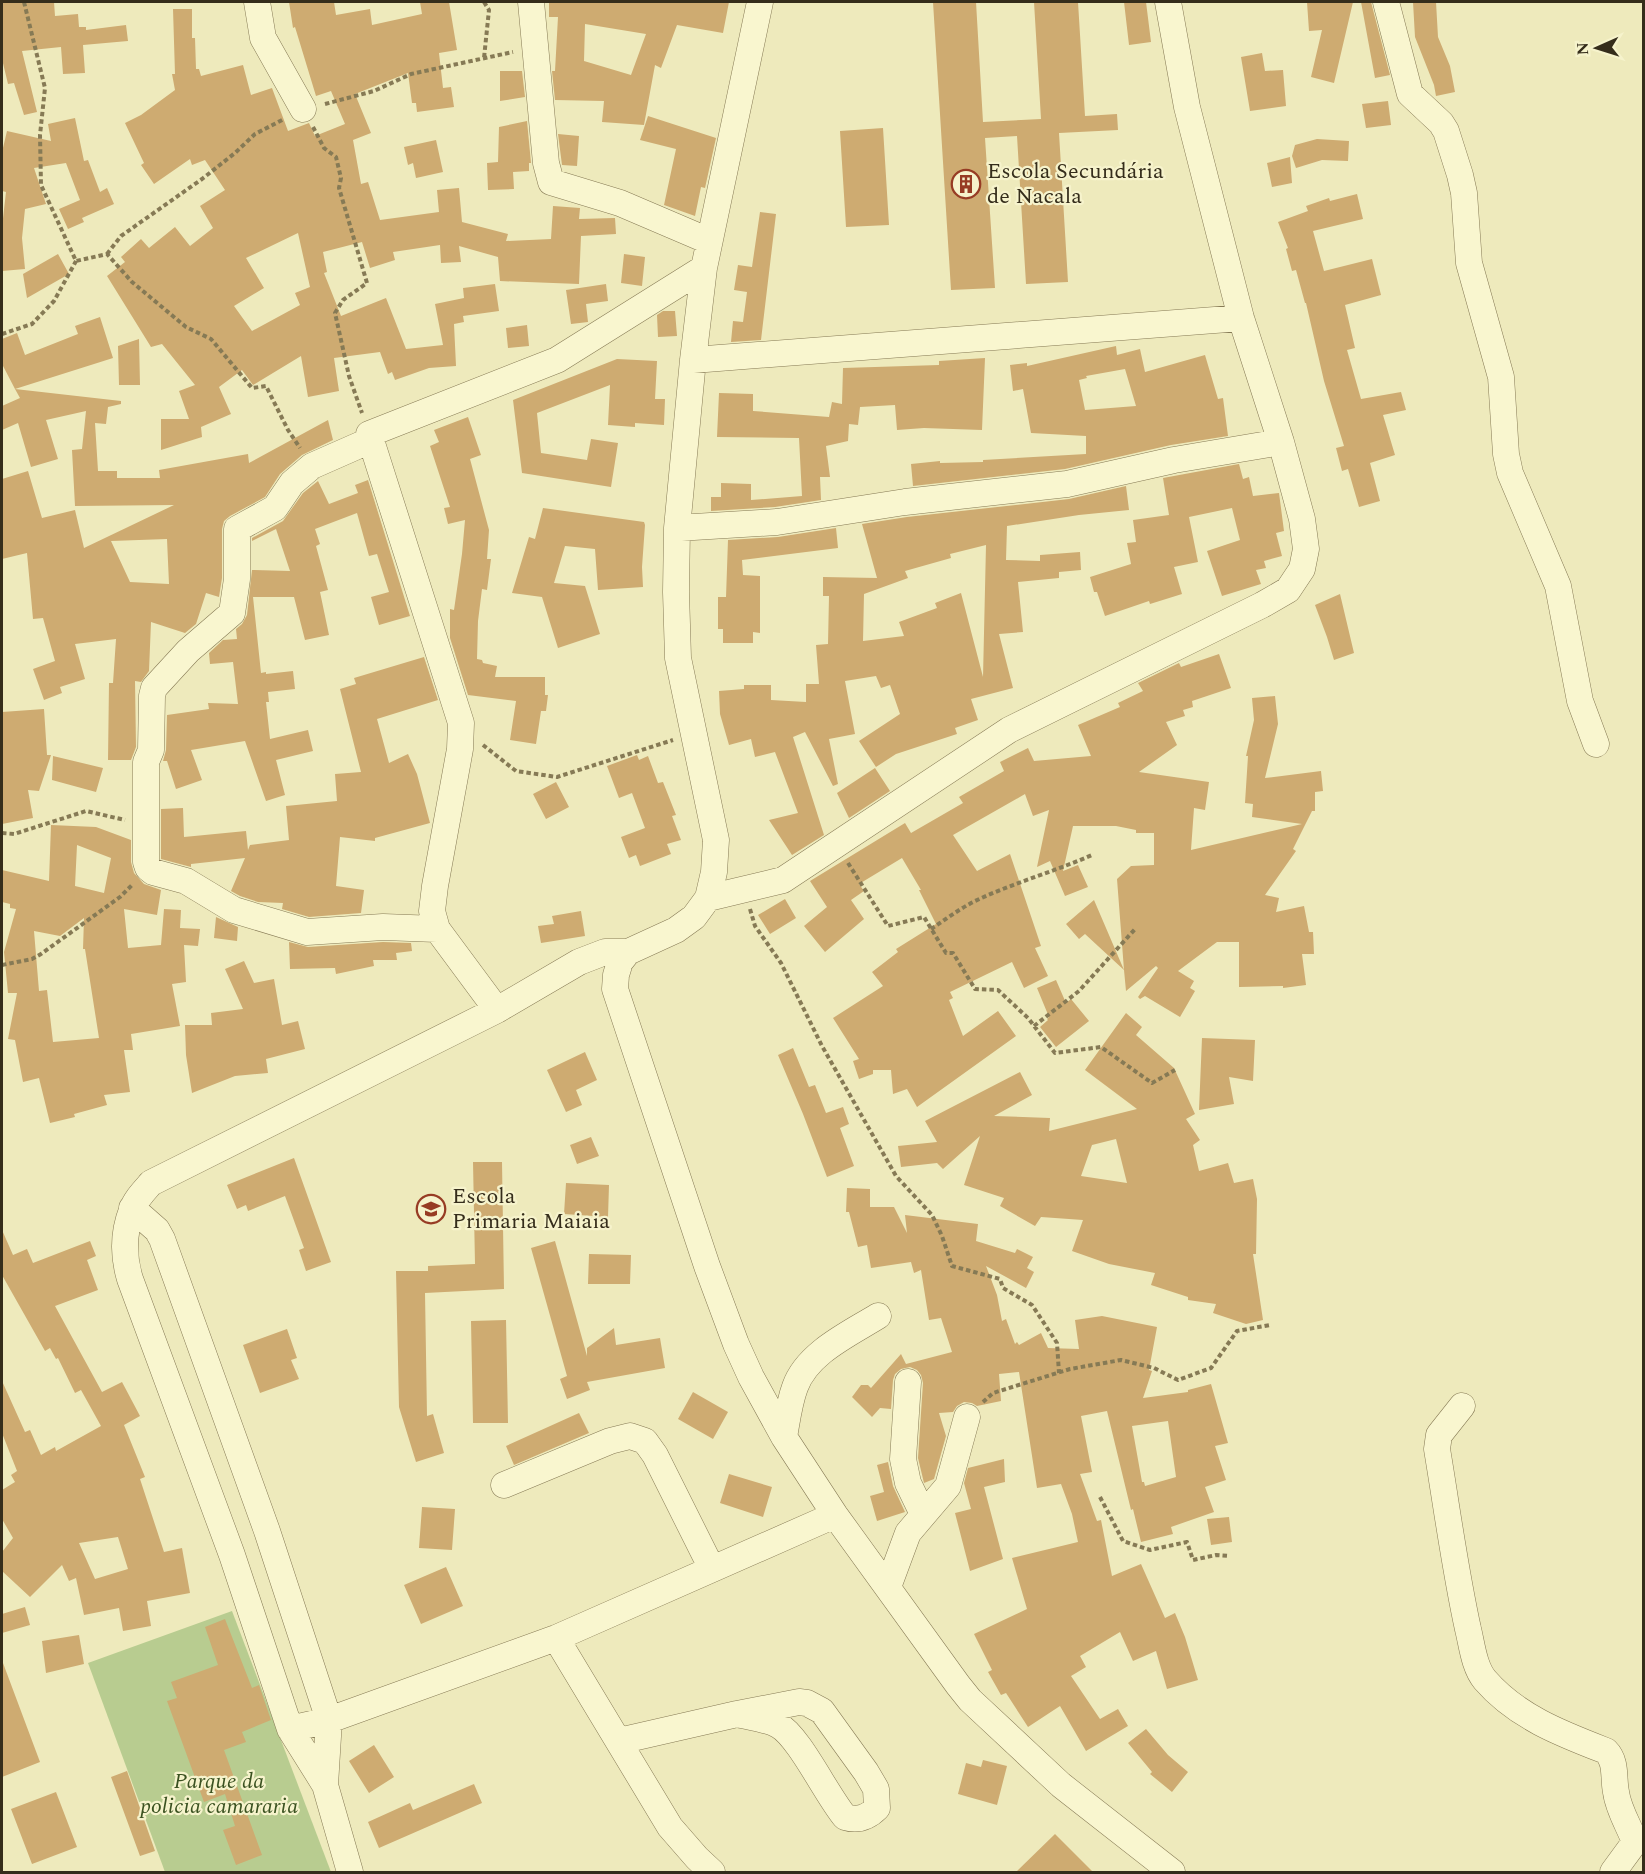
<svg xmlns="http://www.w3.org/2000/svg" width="1645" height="1874" viewBox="0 0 1645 1874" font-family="Spectral,serif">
	<rect width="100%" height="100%" fill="#eeeabc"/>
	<path fill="#b8cc90" d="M232,1611L331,1872H165L88,1663Z"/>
	<path fill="#ceab71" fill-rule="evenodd" d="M2,2H54L55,16L78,14L79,27H86V30L126,25L128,41L83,45L85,73L63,74L61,47L22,51L37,112L24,115L14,83L8,84L2,59Z
		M289,2H334L336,15L370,9L372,25L422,14L420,2H449L457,50L439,53L443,88L451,87L454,107L417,112L416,103H412L408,73L355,94L371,133L353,140L361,184L368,182L380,220L439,212L437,190L459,188L462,222L508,234L506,241L551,239L553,206L580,208L579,219L615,218L616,234L581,236L579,284L500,281L498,257L459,246L461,262L441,263L440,245L393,252L395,260L370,268L362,242L323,252L327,272L324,273L341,316L386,298L406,349L443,345L435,304L464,298L463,288L495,284L499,311L463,316L464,322L454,324L456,366L429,368L395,380L392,372L388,374L380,352L334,358L339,391L308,397L301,356L253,385L242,370L219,387L231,414L201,427L202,437L161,450V419H189L179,391L195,385L162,344L151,347L107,276L125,262L121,257L141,239L149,248L175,227L190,246L213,228L200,206L225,190L205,160L192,165L190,159L154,184L141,165L144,163L125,123L141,115L175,90L172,74H175L173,9H192V38H195L196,69H199L201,76L243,65L251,95L272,88L288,131L309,123L315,136L345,124L331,91L316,96L295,27L293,28ZM298,233L310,287L295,293L300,305L252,331L234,306L264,288L246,258Z
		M549,2H729L723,33L677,25L661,68L655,65L644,125L602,122L604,101L555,100L552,71H555L558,17H549ZM585,24L646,34L631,75L584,61Z
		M933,2H976L983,122L1041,119L1034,2H1078L1085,116L1117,114L1118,130L1059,133L1068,282L1026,284L1017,136L985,138L995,288L951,290Z
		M1124,2H1146L1151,42L1129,45Z
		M1307,2H1353L1334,83L1311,77L1322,30L1309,31Z
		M1361,2H1371L1390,75L1375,78Z
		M1413,2H1436L1438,37L1450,66L1455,92L1436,96L1434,85L1415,37Z
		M1262,53L1265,71L1283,70L1286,106L1250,111L1241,57Z
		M500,71H522L525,97L500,101Z
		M1388,101L1391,125L1366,128L1362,104Z
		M648,116L716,138L705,188L701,187L695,216L664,205L676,149L640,140Z
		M75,118L84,161L88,160L100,192L107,188L114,204L82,218L84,222L68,229L59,209L80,200L66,163L34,168L46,204L25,209L22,238L25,269L2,271V227L6,192L2,191V152L7,131L51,141L48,124Z
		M527,121L531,163H529V171L513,172L514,189L488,190L487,163L498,162L499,127Z
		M883,128L889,225L846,227L840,131Z
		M558,134L579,136L577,166L562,165Z
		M1317,139L1349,141L1348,161L1322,160L1296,168L1292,156L1295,145Z
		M436,140L443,172L416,178L413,163L408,165L404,147Z
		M1290,157L1292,183L1272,187L1267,163Z
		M1357,194L1363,219L1313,231L1324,271L1372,259L1381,295L1345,305L1355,348L1347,350L1361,399L1401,392L1406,410L1383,415L1395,455L1370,463L1380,501L1359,507L1348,469L1342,471L1336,448L1344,446L1324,381L1306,303H1305L1296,270L1292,271L1286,249L1288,248L1278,222L1308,211L1306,206L1329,198L1330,201Z
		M760,212L776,214L761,340L731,342L733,321L743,322L747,292L734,290L738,265L752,267Z
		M58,254L69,274L27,298L23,274Z
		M624,254L645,257L642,286L621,283Z
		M606,284L608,301L586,304L588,322L571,324L566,290Z
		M663,311H675L677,336L658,337L657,315Z
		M100,317L113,358L15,389L2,364V339L17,333L25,355L78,334L75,326Z
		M527,325L529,346L508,348L506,328Z
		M139,339L140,385H119L118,346Z
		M1116,346L1117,355L1140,349L1145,372L1205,355L1218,399L1223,398L1228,436L1171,445L1065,469L913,486L911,464L940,461V463L983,462V460L1086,454V436L1031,433L1023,389L1013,391L1010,365L1027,363V366ZM1125,369L1136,406L1085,410L1079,380L1087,378L1086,376Z
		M985,358L982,430L924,428L897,430L895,405L860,407L858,425L849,424L848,441L826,446L830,477H820L821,500L775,507L711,511V497H721V483L751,484V500L802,496L799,438L717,437L719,393L753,394V411L829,417L832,402L842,404L843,368L939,365V361Z
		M617,359L657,361L655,399H665L664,425L635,423V427L608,425L610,385L537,413L541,453L587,460L591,439L618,443L611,487L522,473L513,400Z
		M15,389L121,401V404L108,407L106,424L95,423L98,471H117V478H160L159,470L248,454L249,463L328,420L333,440L302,455L280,474L265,497L230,516L224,521L222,529V578L219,597L206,593L196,624L185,633L151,622L149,671L141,682L135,681L136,747L131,760H108L109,683H113L116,639L75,644L85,679L60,687L62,693L44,700L33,669L55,661L43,618L33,619L27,553L2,559V479L28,471L42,518L75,510L84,548L174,505L75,506L72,450L82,449L86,411L46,420L58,459L31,467L18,423L2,430V406L20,398ZM167,539L169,584L130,582L111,541Z
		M468,417L481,455L470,459L489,530L487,559H491L487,590L482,589L478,621L477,659L482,660L483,663L497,666L495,677H545V695H548L546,711H541L536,744L510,740L516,701L468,695L450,638V609L454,610L462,554L465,520L448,524L444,508L450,507L430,446L439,442L434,430Z
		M1239,464L1243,479L1249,477L1253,496L1279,493L1284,531L1276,533L1282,556L1264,561L1266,568L1256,570L1261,584L1222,596L1207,551L1240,540L1232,508L1189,517L1198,562L1174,567L1182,594L1150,604L1149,601L1105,616L1097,592H1094L1090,577L1131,564L1127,543L1136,542L1133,520L1169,515L1163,478Z
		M368,480L410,616L379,625L371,597L389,592L377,554L369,556L357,513L315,529L320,544L316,546L328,590L320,592L329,635L305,640L294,597H253L261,673L266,672V674L293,671L295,689L268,692L269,702H266L270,739L308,730L313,751L276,760L285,795L266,801L245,741L191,750L202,780L176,789L167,761H163L166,750L167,715L209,709L208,703L238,704L233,662L210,664L209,653L223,640L237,639L236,629L242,624L247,615L252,570L290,571L276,529L252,541V538L283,521L303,493L318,481L329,504L358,493L355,485Z
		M1126,486L1129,510L1079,515L1007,526L1006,560L1040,561V555L1080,552L1081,570L1059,572V578L1018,582L1023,632L999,634L1013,688L971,699L978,720L955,728L957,734L896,754L876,767L859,741L900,714L890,685L881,688L876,676L845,681L855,734L829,739L838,784L833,786L805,732L793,737L824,835L792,855L769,820L798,813L775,752L755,757L751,739L729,745L720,714L719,691L744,689V685H771V700L806,702V684H819L816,645L828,644L829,596H823V577L877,578L862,524L907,517L1069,499ZM986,545L983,677L961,593L935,603L937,608L899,622L904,636L863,641L864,594L908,578L905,571L951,558L950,554Z
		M543,508L644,522L645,525L642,567L643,587L598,590L595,549L565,546L554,583L585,586L600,634L558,648L542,597L512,593L529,537L535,539Z
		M836,528L838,548L742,560L743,575L760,576V633L753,632V643H723V629H718V597H726L728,540L778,537Z
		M1340,594L1354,653L1334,660L1327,637L1315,605Z
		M1219,654L1231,688L1192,701L1193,707L1183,710L1185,716L1166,722L1177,745L1139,772L1209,782L1205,810L1194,808L1191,850L1302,824L1252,817L1253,804L1245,803L1248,756H1246L1254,720L1252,698L1275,696L1278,724L1265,778L1321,771L1323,791L1315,792V811H1312L1293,849L1296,851L1265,895L1279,898L1276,912L1304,906L1309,932H1313L1314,954H1302L1306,985L1283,988V986L1239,987V942H1217L1178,971L1194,981L1190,988L1195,991L1180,1017L1145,996L1140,999L1138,997L1158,968L1156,966L1126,991L1124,970L1085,934L1079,939L1066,924L1094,900L1124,970L1117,879L1131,866L1154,865V833H1136V830L1116,826H1073L1063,871L1078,865L1088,887L1065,896L1050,861L1037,867L1049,810L1033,816L1025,794L953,835L977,871L1010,854L1041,946L1035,948L1048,976L1024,988L1012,962L950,992L953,998L949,1000L963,1036L998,1011L1016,1036L917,1107L907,1089L893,1094L891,1070H873V1074L859,1079L853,1061L859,1059L833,1018L883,986L872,972L898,952L896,949L936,924L919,890H921L902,858L859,884L864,891L851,900L864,919L825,952L804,926L827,907L810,881L905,823L911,833L963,803L959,797L1004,771L1000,762L1028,748L1034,761L1091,756L1078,725L1120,707L1118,703L1143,691L1138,683L1179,663L1181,667Z
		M424,657L438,700L377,719L389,763L408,754L417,774L430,823L375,838V841L340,837L336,886L364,890L361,913L309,917L282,909L283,903L258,902L240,896L231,891L245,858L191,864V867L161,859V809L183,808L184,837L246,831L248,850L250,845L289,840L286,806L337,801L335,774L361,772L340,689L356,684L354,678Z
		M44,709L47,755H51L39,791L28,790L33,818L2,824V712Z
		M637,755L639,760L648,756L658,783L663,782L676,815L672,816L681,840L667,844L671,854L640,866L636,855L629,858L621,837L645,828L632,793L619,798L607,766Z
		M53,756L103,768L96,792L52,780Z
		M875,768L890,791L849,818L837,793Z
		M556,782L569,807L546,819L533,794Z
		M51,825L96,827L131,840V862L134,873L144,884L161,890L157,915L124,909L128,948L161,945L164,909L181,910L180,928L200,929L198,946L184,945L186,982L172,984L180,1026L131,1034L133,1050H124L130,1092L104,1095L107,1105L74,1114L75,1117L50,1123L39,1078L23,1082L15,1040L8,1039L17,993H8L4,952L16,909L10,908V904L2,902V870L49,881ZM77,845L111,858L104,893L75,886ZM84,918L83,949H85L99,1038L53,1042L47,990L39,991L34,931L60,936Z
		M785,899L796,918L770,934L758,915Z
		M581,911L585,936L541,943L538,926L554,924L552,916Z
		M216,917L238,927L237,941L214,938Z
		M289,942L308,947L383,942L411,943L412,951L396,953L397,960H373L374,966L336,974L335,968L290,969Z
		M244,961L254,983L274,979L282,1025L298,1021L305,1049L266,1059L268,1073L235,1076L192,1093L186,1055L185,1025H212L211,1013L243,1009L225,969Z
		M1056,980L1066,1003L1071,999L1089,1021L1056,1047L1040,1027L1048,1020L1047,1019L1049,1017L1037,988Z
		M1126,1013L1142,1027L1136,1035L1174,1068L1195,1114L1186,1119L1200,1140L1193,1145L1199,1171L1228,1163L1234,1183L1253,1179L1257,1199L1256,1254H1253L1263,1320L1246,1324L1213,1313L1216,1304L1188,1300V1297L1151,1285L1155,1273L1109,1264L1072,1251L1083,1220L1041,1217L1035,1226L1000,1206L1004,1198L964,1185L980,1136L943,1169L937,1163L901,1167L898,1146L937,1142L925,1121L1020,1072L1032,1095L994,1116L1050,1118L1049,1131L1137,1109L1085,1070ZM1116,1139L1127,1183L1081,1176L1092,1145Z
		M1202,1038L1255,1040L1253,1081L1229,1077L1234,1104L1199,1110Z
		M793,1048L809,1087L815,1085L826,1113L843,1107L849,1124L840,1128L854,1166L827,1177L803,1114L778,1055Z
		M585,1052L597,1080L576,1090L582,1105L566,1112L547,1070Z
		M591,1137L599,1156L577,1164L570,1145Z
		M294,1158L331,1262L306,1271L299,1250L304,1248L285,1196L248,1211L246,1205L237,1209L227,1185Z
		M473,1162H502L504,1289L425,1293L427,1416L433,1414L444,1453L416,1462L399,1407L396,1271H428V1266L475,1264Z
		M566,1183L609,1185L608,1217L564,1214Z
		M847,1188L870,1189V1207H894L907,1233L905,1215L978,1224L976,1241L1015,1253L1017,1249L1033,1257L1027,1268L1034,1272L1026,1288L986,1266L997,1295L1002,1321L1006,1319L1015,1344L1017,1342L1019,1345L1041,1333L1048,1348L1079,1349L1075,1320L1102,1316L1157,1327L1149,1370L1152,1371L1143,1398L1188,1392V1390L1211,1384L1228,1443L1215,1446L1226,1480L1205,1487L1214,1512L1171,1527L1173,1534L1141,1542L1133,1509L1131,1510L1107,1411L1081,1416L1092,1472L1080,1474L1097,1521L1101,1520L1112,1576L1141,1564L1165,1618L1175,1613L1185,1637L1198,1680L1167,1689L1156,1651L1133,1661L1120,1632L1080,1656L1086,1667L1071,1676L1100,1719L1118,1709L1128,1726L1086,1751L1060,1706L1028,1727L1006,1693L1001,1695L988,1672L992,1670L974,1634L1027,1609L1012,1558L1078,1542L1072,1514L1061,1484L1037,1488L1019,1372L999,1374L1001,1401L977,1406L972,1403L964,1402L957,1406L953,1412L939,1413L946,1436L934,1479L924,1483L918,1458L923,1383L921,1375L917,1370L910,1367L901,1369L895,1374L893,1380L891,1409L880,1408L872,1417L852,1397L861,1385H868L871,1388L901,1354L906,1364L952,1352L941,1318L929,1320L921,1270L914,1273L911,1262L871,1268L867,1245L858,1247L849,1212H846ZM1168,1421L1176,1477L1145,1486L1144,1482H1142L1132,1426Z
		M2,1230L13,1255L27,1249L33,1263L90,1241L96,1256L87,1260L98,1290L55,1306L102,1392L122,1382L140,1416L124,1425L145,1477L140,1479L164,1552L182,1548L190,1593L147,1601L151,1626L123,1631L119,1608L84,1615L76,1578L69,1581L62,1565L30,1597L2,1571V1552L13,1538L2,1519V1490L15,1482L11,1475L17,1471L2,1433V1381L25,1432L30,1430L41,1455L55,1447L56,1451L101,1426L81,1390L75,1393L58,1358L56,1359L50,1348L45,1351L2,1275ZM118,1537L128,1569L95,1579L79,1543Z
		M555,1241L587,1356V1348L614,1328L616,1345L660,1338L665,1368L587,1382L590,1390L567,1399L560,1379L567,1376L531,1248Z
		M589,1254L631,1255L630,1284H588Z
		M506,1320L508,1423H473L471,1321Z
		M287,1329L297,1358L291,1360L299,1379L260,1393L243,1345Z
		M693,1392L728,1412L713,1439L678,1419Z
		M579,1413L589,1433L514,1465L506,1446Z
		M1004,1459L1005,1482L984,1487L1003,1559L970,1571L955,1513L971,1509L964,1483L968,1468Z
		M888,1462L893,1486L905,1512L877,1521L870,1496L884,1492L877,1465Z
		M729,1474L772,1487L763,1517L720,1503Z
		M422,1507L455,1509L452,1550L419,1548Z
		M1229,1517L1232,1542L1211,1545L1207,1519Z
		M446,1567L463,1606L421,1624L404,1585Z
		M25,1607L30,1625L2,1633V1614Z
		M225,1619L252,1688L259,1685L271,1720L242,1732L246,1742L224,1750L262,1855L236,1865L223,1830L235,1826L225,1794L204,1802L167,1701L177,1698L171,1682L218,1665L205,1627Z
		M79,1635L84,1664L46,1673L42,1641Z
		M3,1663L40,1762L2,1777V1664Z
		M1146,1729L1168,1755L1188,1772L1172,1792L1150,1774L1152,1772L1128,1743Z
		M374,1745L394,1777L369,1793L349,1761Z
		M983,1760L1007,1766L997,1805L958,1794L966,1763L981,1767Z
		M127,1771L155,1851L140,1856L111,1777Z
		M474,1784L482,1803L379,1848L368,1822L410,1803L413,1810Z
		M56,1792L77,1847L32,1864L11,1809Z
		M1055,1834L1093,1872H1016Z"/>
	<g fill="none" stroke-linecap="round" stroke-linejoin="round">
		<g stroke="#867a55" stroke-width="27">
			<path id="minor" d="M257,2L263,38L303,109
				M531,2L546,163L551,182L620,203L709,241
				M760,2L704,268L693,360L677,528L676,592L678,658L716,840L714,872L708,898L694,917L676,930L628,952L620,962L616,975L615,989L707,1266L736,1344L751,1377L784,1437L835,1515L958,1685L970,1700L1061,1785L1172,1872
				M1386,2L1410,94L1441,123L1446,131L1460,175L1464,193L1469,263L1501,377L1506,454L1510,473L1558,586L1580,701L1596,744
				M693,360L1241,318
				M371,440L312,466L292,483L275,508L237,529V579L232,613L188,651L154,688L152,696L151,750L146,762V862L148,868L153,872L186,881L234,910L307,932L383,927L437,929
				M677,528L777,522L905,502L1067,484L1174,460L1281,442
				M708,898L783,880L1009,730L1262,605L1288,590L1302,569L1306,549L1302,519L1281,442L1241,318L1187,107L1168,2
				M497,1010L437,929L432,911L435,886L460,749L461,723L369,434L557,360L704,268
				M132,1208L157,1230L162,1239L267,1531L329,1720L325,1785
				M908,1382L903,1459L908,1483L923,1514
				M1462,1406L1439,1435L1437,1449C1447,1509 1455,1570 1468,1629C1472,1645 1474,1667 1485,1680C1517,1717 1562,1734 1606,1751C1617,1762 1613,1778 1616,1792C1618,1809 1629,1826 1635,1842
				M784,1437C787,1421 789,1403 795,1387C807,1353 849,1334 878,1316
				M504,1485L610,1441L630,1436L645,1441L655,1455L712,1569
				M888,1587L908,1533L948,1486L967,1417
				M556,1638L670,1827L697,1858L712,1872
				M290,1729L329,1720L556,1638L835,1515
				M619,1741L737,1714L799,1702L807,1703L822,1711L866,1772L876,1789L877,1808C867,1818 858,1821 845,1817C827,1796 799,1736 778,1725C767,1719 750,1717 737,1714
				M350,1872L325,1785L290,1729L232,1555L130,1279C123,1256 123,1233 132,1210C135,1200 144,1191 151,1183L497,1010L579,962L605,952H628
				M1613,1872L1635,1842L1644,1840"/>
		</g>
		<path stroke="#867a55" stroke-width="4" stroke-dasharray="4.5 3" stroke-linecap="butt" d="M24,2L45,88L40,135L41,185L76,261L107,254L132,282L186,327L211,339L252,388L266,386L288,430L300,448
			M484,2L489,10L484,58
			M325,104L374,91L411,74L513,52
			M313,127L324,148L336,157L341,178L339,188L367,283L343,300L335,313L349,376L362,413
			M107,254L121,236L202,179L235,153L255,134L284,119
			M2,334L32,324L54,301L76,261
			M483,745L516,771L557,777L673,740
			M2,833L14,834L86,811L125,820
			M848,863L888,926L924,917L946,953H953L975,989L998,990L1028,1018L1055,1053L1101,1047L1152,1083L1175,1070
			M750,909L755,926L781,963L822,1046L896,1176L932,1215L942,1236L952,1266L1000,1279L1003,1288L1032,1305L1057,1343L1059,1373
			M931,929C945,920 959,909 975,901C1013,883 1053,872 1092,855
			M2,965L32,959L41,954L120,897L133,884
			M1034,1026L1079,991L1136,928
			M983,1402L993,1393L1070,1369L1121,1360L1154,1368L1178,1380L1211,1368L1237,1331L1270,1325
			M1100,1497L1123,1541L1150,1550L1187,1542L1193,1560L1216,1555L1230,1556"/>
		<use href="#minor" stroke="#f9f6cf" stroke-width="26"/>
	</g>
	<defs>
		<g id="building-ring" transform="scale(1.5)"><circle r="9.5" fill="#f6f3cc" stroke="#973c24" stroke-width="1.5"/><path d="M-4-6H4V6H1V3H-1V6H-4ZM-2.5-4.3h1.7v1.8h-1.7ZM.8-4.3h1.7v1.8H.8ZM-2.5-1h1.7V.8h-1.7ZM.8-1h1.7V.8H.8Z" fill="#973c24"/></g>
		<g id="school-ring" transform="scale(1.5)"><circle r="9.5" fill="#f6f3cc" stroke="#973c24" stroke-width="1.5"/><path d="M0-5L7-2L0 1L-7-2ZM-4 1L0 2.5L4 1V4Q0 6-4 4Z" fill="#973c24"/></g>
	</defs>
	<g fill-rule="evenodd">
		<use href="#building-ring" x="966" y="184"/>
		<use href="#school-ring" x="431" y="1209"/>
	</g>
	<g text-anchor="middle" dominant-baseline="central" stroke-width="4.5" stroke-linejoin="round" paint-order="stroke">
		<g font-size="22" fill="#352d1b" stroke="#f6f3cc" text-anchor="start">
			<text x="987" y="171">Escola Secundária<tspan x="987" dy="25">de Nacala</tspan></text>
			<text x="452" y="1196">Escola<tspan x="452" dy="25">Primaria Maiaia</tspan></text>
		</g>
		<g font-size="22" font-style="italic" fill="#3b5221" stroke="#f6f3cc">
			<text x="219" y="1781">Parque da<tspan x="219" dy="25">policia camararia</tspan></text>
		</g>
	</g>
	<rect width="1645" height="1874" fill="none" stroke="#352d1b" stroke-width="6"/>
	<g transform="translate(1597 48) rotate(267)" stroke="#f6f3cc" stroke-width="4.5" paint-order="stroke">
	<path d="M0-4.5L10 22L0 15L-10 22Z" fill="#352d1b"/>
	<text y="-9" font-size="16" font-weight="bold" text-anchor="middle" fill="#352d1b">N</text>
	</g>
</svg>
